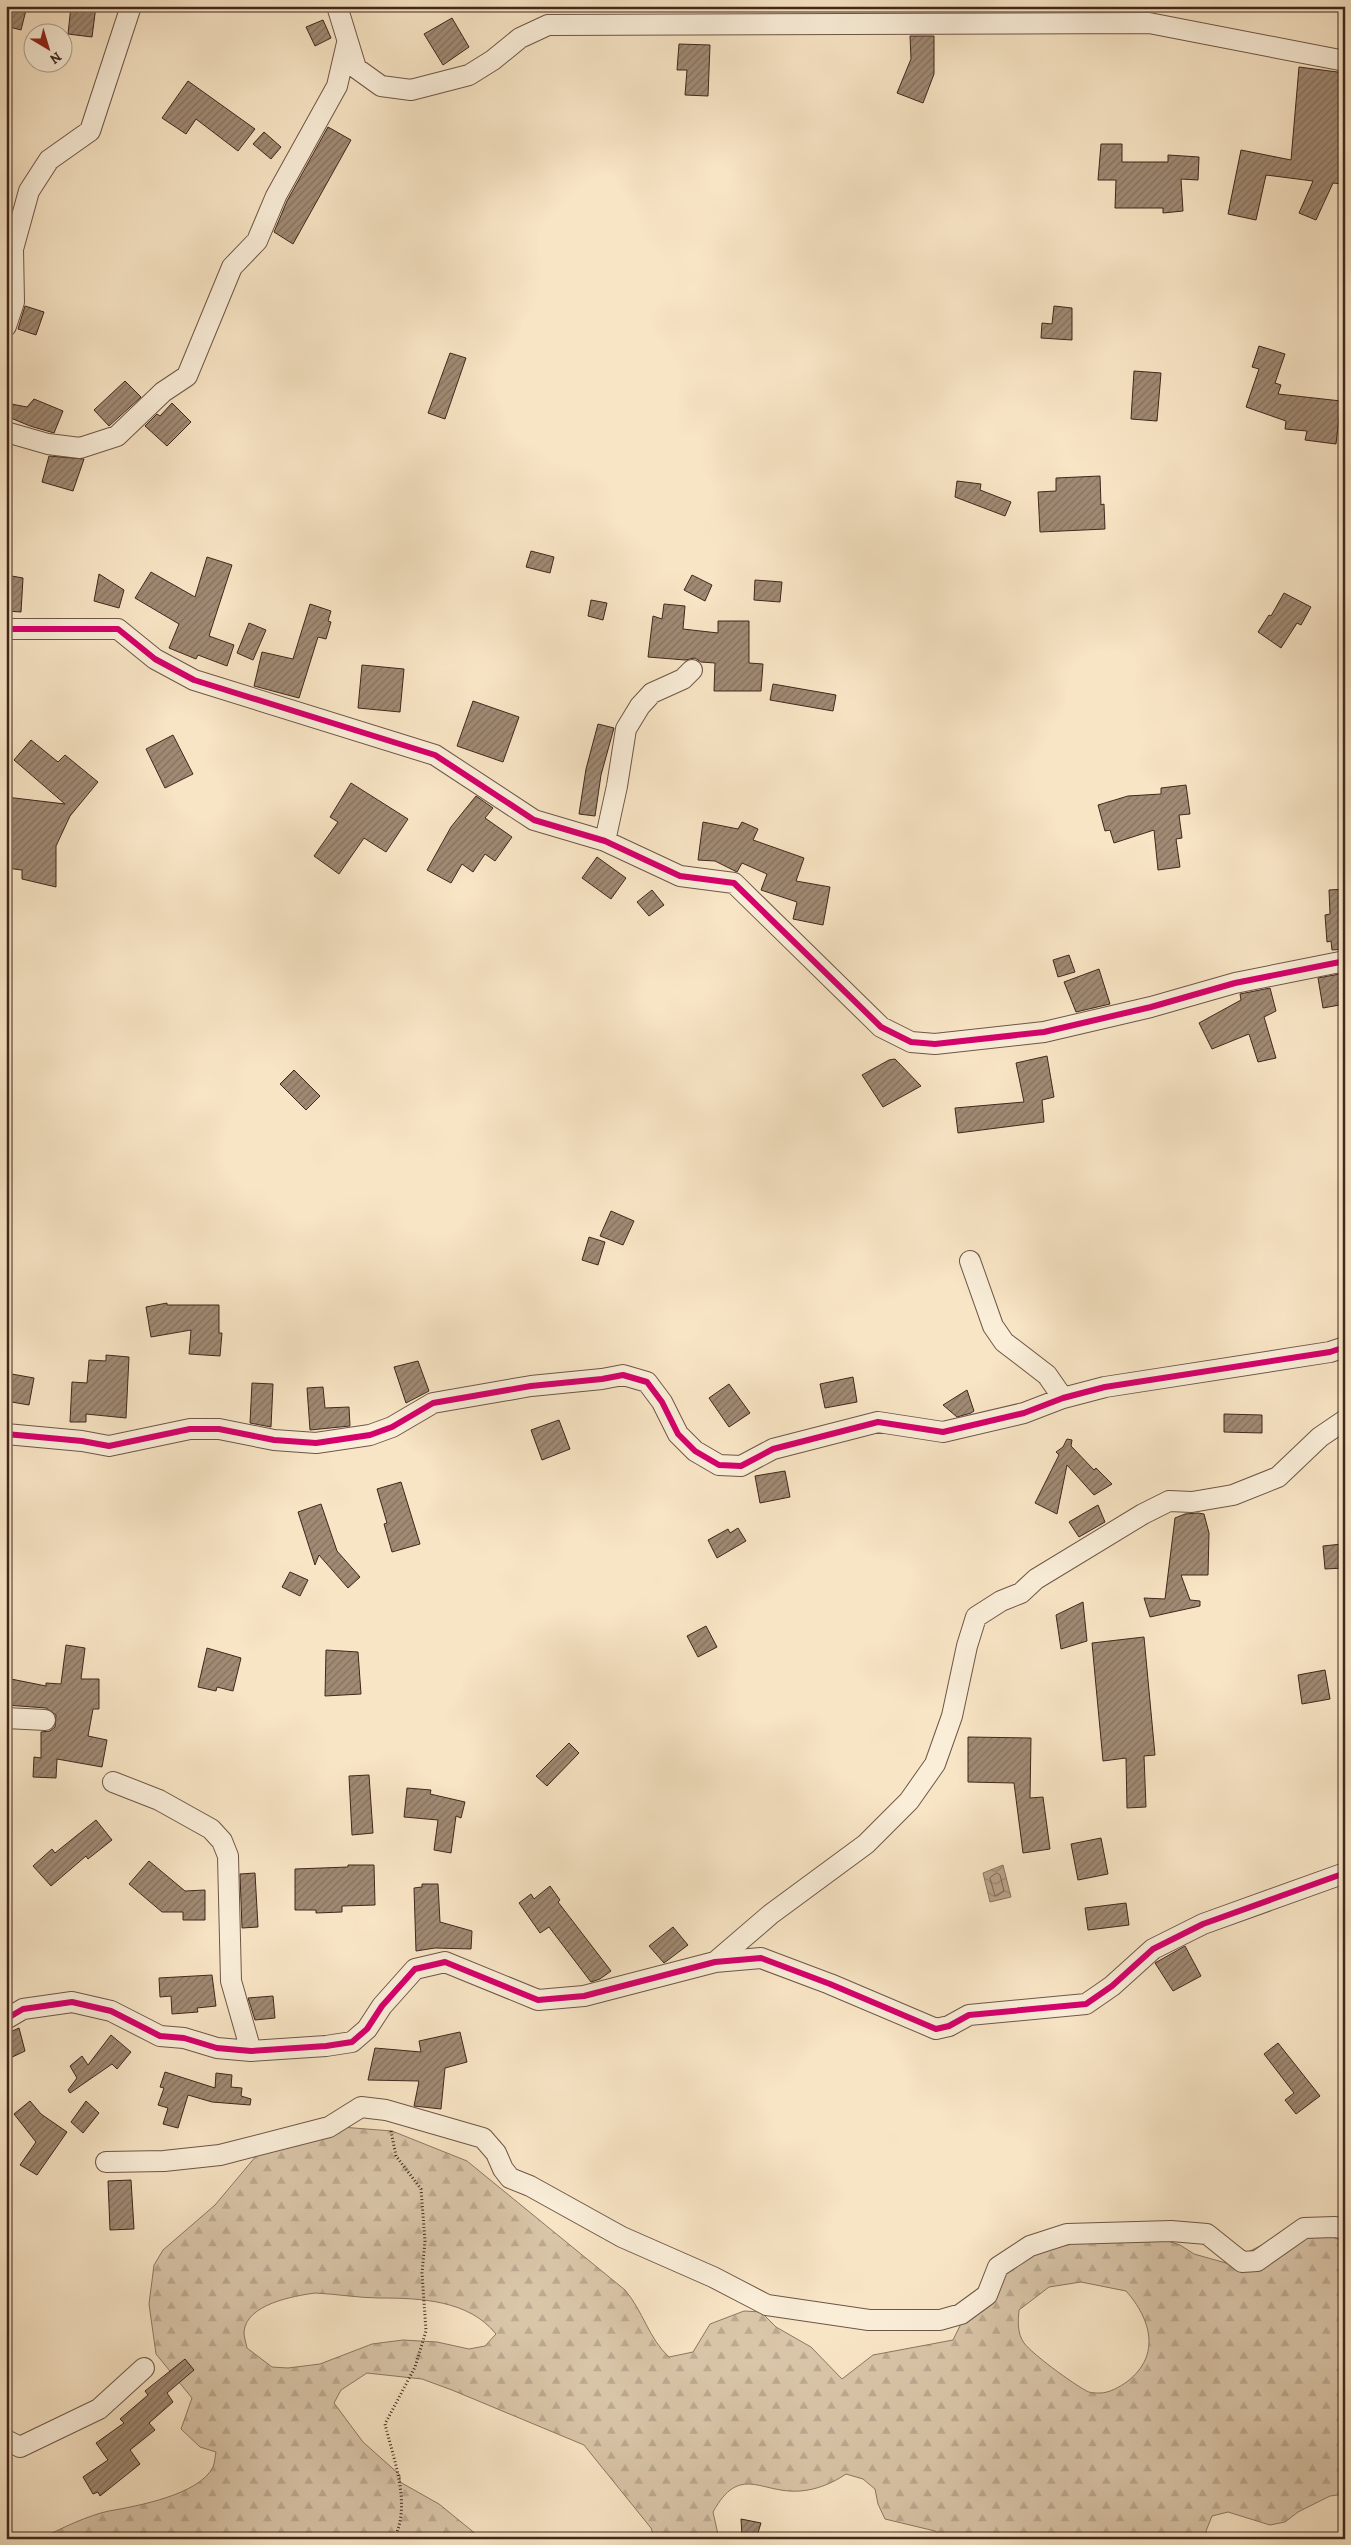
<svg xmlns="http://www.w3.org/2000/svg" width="1351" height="2545" viewBox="0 0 1351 2545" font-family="Alegreya,serif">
	<defs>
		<pattern id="forest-firs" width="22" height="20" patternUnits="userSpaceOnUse" patternTransform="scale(1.25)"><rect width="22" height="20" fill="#d9c5a8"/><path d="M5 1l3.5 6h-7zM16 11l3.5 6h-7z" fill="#bba990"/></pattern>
		<pattern id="water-waves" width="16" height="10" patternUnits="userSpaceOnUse" patternTransform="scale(1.25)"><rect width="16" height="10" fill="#baa48c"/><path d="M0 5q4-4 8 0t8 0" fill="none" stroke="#998672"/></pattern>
		<pattern id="building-hatch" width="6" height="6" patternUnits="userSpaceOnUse" patternTransform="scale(1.25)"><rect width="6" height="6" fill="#a08a74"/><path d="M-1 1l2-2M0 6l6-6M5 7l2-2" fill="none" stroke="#84715e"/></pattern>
	</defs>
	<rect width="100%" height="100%" fill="#f8e5c5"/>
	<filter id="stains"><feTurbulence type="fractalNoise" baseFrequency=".004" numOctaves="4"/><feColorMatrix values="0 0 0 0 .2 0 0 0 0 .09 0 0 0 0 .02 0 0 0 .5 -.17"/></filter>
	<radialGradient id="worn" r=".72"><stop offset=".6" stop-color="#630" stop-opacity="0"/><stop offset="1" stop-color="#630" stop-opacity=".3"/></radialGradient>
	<path fill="url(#forest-firs)" stroke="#8d7662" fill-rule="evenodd" d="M341,2127L392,2131L467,2161L625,2290C643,2311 649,2339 669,2357L693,2352L710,2324L744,2311L761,2312L776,2327L811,2347L842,2379L873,2355L953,2340L987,2271L1044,2238L1153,2236L1180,2245L1194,2254L1226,2263L1290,2231L1315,2230L1345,2242V2494L1330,2496L1298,2512L1285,2522L1270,2525L1228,2512L1212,2516L1206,2531L1207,2539H945L935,2531L885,2519L878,2504L875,2489L863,2479L846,2474C833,2483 816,2490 800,2491C761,2494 740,2463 713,2512L719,2539H655L651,2528L584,2445L452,2390L422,2379L367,2373L341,2390L334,2403L363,2442L400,2475V2482L439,2504L482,2539H41C59,2529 89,2515 109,2511C137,2506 199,2495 213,2467C215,2462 215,2456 216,2452L200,2447L181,2429L192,2398L156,2354L149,2304L154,2265L163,2250L215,2205L257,2155ZM1081,2282L1126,2291C1151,2319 1161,2355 1128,2381C1120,2387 1109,2393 1100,2393C1095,2393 1089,2393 1085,2390C1072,2383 1032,2354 1024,2343C1017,2333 1018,2321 1019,2310L1049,2287ZM315,2293C337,2294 359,2298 380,2298C420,2298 469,2300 496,2334L485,2346L469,2349L437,2342L403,2340L372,2344L320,2364L288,2368L272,2367L247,2348C246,2343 244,2337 244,2332C246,2304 294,2296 315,2293Z"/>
	<path fill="url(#water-waves)" stroke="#8a725f" d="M1003,1865L1011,1897L990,1902L983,1873Z"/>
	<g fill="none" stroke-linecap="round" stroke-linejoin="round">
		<path stroke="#7e6654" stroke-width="1" d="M997,1873L1000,1875L1004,1891L995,1896L990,1878Z"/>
	</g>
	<path fill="url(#building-hatch)" stroke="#41271c" d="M6,6H27L21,30L6,26Z
		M71,6H96L92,37L68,34Z
		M452,18L469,47L443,65L424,34Z
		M323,20L331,38L315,46L306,27Z
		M910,36H934V74L923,103L897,93L911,59Z
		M679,44L710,45L708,96L685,95L687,70H677Z
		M1299,67L1345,73L1343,184L1333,183L1316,220L1299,213L1313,181L1266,175L1256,220L1228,214L1241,150L1291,160Z
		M188,81L255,129L238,151L196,119L186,134L162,118Z
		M328,127L351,140L293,244L274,232L287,201Z
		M264,132L281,147L271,159L253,144Z
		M1101,144H1122V162H1168V155L1199,157L1198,180L1181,179L1183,211L1163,213V208H1115L1116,180H1098Z
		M25,306L44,312L36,335L18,329Z
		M1054,306L1072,308V340L1041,338L1042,323L1052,324Z
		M1259,346L1285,354L1275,383L1281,385L1278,394L1341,401L1336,444L1305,440L1307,431L1285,429L1286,421L1246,407L1259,369L1252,367Z
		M450,353L466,358L445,419L428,413Z
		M1134,371L1161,373L1157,421L1131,419Z
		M125,381L141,397L109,426L94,410Z
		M34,399L63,411L54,433L30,426L6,416V403L27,407Z
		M172,403L191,422L167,446L145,426L157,414L160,416Z
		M49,456L84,459L73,491L42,482Z
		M1100,476L1101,505L1104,504L1105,529L1040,532L1038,492L1056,491V478Z
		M957,481L981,484L980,490L1011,502L1005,516L955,497Z
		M531,551L554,557L550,573L526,567Z
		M207,557L232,565L209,636L234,645L227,666L198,655L196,659L169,648L179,624L135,598L151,572L195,597Z
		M99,574L124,590L119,608L94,601Z
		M6,575L23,578L21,612L6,611Z
		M692,575L712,585L705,601L684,590Z
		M755,580L782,582L780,602L754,600Z
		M1284,593L1311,607L1301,625L1297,623L1281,648L1258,632L1269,615L1271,616Z
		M591,600L607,603L603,620L588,616Z
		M310,604L331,611L328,621L331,622L326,639L318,637L299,698L254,686L262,652L293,659Z
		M664,604L685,606L683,629L718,633V621H749V663L763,664L761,691H714L715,663L701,662L695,658L685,660L648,657L653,616L662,619Z
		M249,623L266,630L253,660L237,653Z
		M362,665L404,669L400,712L358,708Z
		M773,684L836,695L833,711L770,700Z
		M473,701L519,717L503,762L457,746Z
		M598,724L614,728L601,775L595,816L579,814L586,769Z
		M173,735L193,774L165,788L146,749Z
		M31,740L58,762L65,755L98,782L70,816L56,846V887L22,879V870L6,868V797L65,804L14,760Z
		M351,783L408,819L386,852L364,838L339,874L314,856L338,822L330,817Z
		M1186,785L1190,814L1179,815L1182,838L1176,839L1180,867L1158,870L1154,830L1114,843L1110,830L1105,831L1098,805L1128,796L1161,794V788Z
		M476,796L493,808L485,818L512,837L495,861L485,854L473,872L462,864L451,883L427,870L451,827Z
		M703,822L738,829L742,822L758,829L753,840L804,858L796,881L830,887L823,925L793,919L797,902L761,890L767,874L742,863L737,872L715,861L698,860Z
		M597,857L626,878L611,899L582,878Z
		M1345,889V949L1332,950L1331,941L1327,942L1325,915L1330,914L1329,890Z
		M652,890L664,905L649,916L637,902Z
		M1069,955L1075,972L1058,977L1053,960Z
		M1099,969L1110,1004L1076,1012L1064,982Z
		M1345,973V1004L1323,1008L1318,978Z
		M1270,988L1276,1011L1264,1017L1276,1058L1258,1062L1249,1034L1212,1049L1199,1023L1241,1000L1240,994Z
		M1047,1056L1054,1097L1042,1100L1044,1122L958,1133L955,1108L1024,1102L1016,1063Z
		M895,1059L921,1086L883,1107L862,1075L889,1060Z
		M294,1070L320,1096L306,1110L280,1084Z
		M611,1211L634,1221L623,1245L600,1236Z
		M589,1237L605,1242L598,1265L582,1260Z
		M167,1303V1305H219V1333H222L220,1356L189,1354L191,1330L151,1337L146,1307Z
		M106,1355L129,1357L126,1418L86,1414V1422H70L72,1382L87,1383L89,1360L106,1361Z
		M418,1361L429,1391L406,1403L394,1367Z
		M6,1373L34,1378L29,1405L6,1401Z
		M853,1377L857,1402L825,1408L820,1384Z
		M252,1383L273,1384L271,1427L250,1423Z
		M729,1384L750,1413L729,1427L709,1398Z
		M323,1387L325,1408L349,1407L350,1426L310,1430L307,1388Z
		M967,1390L974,1411L971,1413L957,1417L943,1405Z
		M1224,1414L1262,1415V1433L1224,1432Z
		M559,1420L570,1449L542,1460L531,1430Z
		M1067,1439L1072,1440L1071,1446L1094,1470L1096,1468L1112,1484L1094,1495L1067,1465L1057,1514L1035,1503L1059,1455L1056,1452L1063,1447Z
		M785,1471L790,1497L760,1503L755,1476Z
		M401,1482L420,1544L392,1552L384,1524L387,1523L377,1489Z
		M321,1504L337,1551L360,1577L348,1588L319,1555L315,1565L298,1512Z
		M1098,1505L1105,1522L1079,1537L1069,1522Z
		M1198,1513L1204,1514L1209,1533L1208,1575H1181L1190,1600L1200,1601V1606L1150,1617L1144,1598L1165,1599L1175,1518L1185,1514Z
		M738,1528L746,1541L717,1558L708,1540L728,1529L730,1533Z
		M1342,1544L1344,1568L1325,1569L1323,1546Z
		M290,1572L308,1580L300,1596L282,1587Z
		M1083,1602L1087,1641L1061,1649L1056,1615Z
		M706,1626L717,1647L698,1657L687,1636Z
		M1144,1637L1155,1755L1144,1756L1146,1807L1127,1808L1126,1758L1103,1761L1092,1643Z
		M66,1645L85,1648L81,1679H99V1709H93L88,1736L107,1740L102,1767L57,1759L56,1778L33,1777L34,1757L41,1758V1732L50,1731L55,1727L56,1715L46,1708L6,1705V1678L46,1686V1683L61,1684Z
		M207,1648L241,1658L233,1691L217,1687L216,1691L198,1687Z
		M326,1650L358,1652L361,1694L325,1696Z
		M1325,1670L1330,1699L1302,1704L1298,1675Z
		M968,1737L1031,1738L1030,1798L1043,1797L1050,1849L1023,1853L1014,1783L968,1782Z
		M569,1743L579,1753L547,1786L536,1776Z
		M369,1775L373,1833L352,1835L349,1776Z
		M407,1788L431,1790L430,1794L465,1802L461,1818L456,1816L451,1853L434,1850L438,1820L404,1817Z
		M96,1820L112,1840L88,1859L86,1856L51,1886L33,1866L52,1849L55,1853Z
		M1101,1838L1108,1874L1078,1880L1071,1844Z
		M149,1861L185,1891L205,1890V1920H183V1912H162L129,1884Z
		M348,1865H374L375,1905L342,1906V1912L316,1913V1910H295V1869L348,1867Z
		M255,1873L258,1927L242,1928L240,1874Z
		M422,1884H438L440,1922L472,1931L471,1949L435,1948L416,1951L414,1888L422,1887Z
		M550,1886L560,1900L558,1902L611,1971L600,1979L591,1982L549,1927L540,1933L519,1903L531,1894L534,1899Z
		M1126,1903L1129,1925L1088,1930L1085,1908Z
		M673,1927L688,1945L664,1963L649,1946Z
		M1185,1946L1201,1976L1173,1991L1155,1963Z
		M212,1975L216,2006L197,2008L198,2012L172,2014L171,1996L160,1997L159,1978Z
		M273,1996L275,2018L255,2020L248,1998Z
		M19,2028L25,2051L6,2060V2034Z
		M460,2032L467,2062L445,2068L441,2109L414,2106L419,2081L368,2080L375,2048L421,2052L419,2041Z
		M111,2035L131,2052L117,2069L112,2064L70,2093L68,2090L77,2078L70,2066L82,2056L88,2065Z
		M1278,2043L1320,2096L1296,2114L1285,2100L1294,2093L1264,2054Z
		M165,2072L215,2088L216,2073L232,2075L231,2087L242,2088L241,2096L251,2099L250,2105L212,2102L188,2095L178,2128L163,2124L168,2108L158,2105L164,2088L160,2087Z
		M30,2101L41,2114L67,2132L37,2175L20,2165L36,2142L14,2114Z
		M86,2101L99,2113L83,2133L71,2122Z
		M131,2180L134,2229L110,2230L108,2181Z
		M185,2359L194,2370L167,2393L173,2402L149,2423L155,2430L130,2450L140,2464L100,2496L98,2492L93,2494L83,2477L108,2460L96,2443L124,2423L120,2419L148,2395L145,2391Z
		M741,2519L761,2523L757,2536H742Z"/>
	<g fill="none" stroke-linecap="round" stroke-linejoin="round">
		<g stroke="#6f5646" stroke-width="22">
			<path id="minor" d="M337,6L356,68L381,86L411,90L469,75L493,60L520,38L548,25L1149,23L1345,61
				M6,326L14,302L13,249L29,191L49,160L90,131L131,6
				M6,432L48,444L80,448L117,436L163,392L187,376L232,267L257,241L276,196L337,86L347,43
				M6,629H118L155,659L194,680L435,755L534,820L605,841L680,876L734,883L881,1027L911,1042L935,1044L1044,1032L1151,1007L1235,983L1345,961
				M605,841L617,786L626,729L640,706L652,693L683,679L692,670
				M970,1261L993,1326L1004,1342L1047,1375L1063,1398
				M6,1434L82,1441L109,1446L190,1429H219L274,1440L316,1443L370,1435L392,1427L433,1403L531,1386L602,1379L623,1375L647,1382L662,1402L678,1434L695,1451L719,1465L741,1466L773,1449L878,1422L943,1432L1024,1413L1063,1398L1105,1387L1330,1352L1345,1347
				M6,1718L45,1720
				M113,1782L159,1800L211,1829L222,1841L228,1856L231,1981L251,2051
				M715,1962L771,1914L866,1844L909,1801L935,1764L952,1716L967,1646L976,1617L1001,1601L1021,1593L1036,1579L1143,1514L1169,1501L1192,1502L1233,1495L1278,1477L1320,1437L1345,1420
				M6,2019L23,2009L72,2002L111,2011L160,2036L184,2038L217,2048L251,2051L326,2046L352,2042L367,2029L382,2006L415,1969L445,1962L538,2000L584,1996L715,1962L761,1958L830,1984L936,2029L949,2026L969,2015L1086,2004L1112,1986L1153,1949L1203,1924L1345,1873
				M106,2162L164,2161L220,2155L329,2127L361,2107L386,2110L483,2138L496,2153L503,2169L510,2178L530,2186L622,2237L713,2277L767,2305L869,2320H940L961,2314L987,2295L998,2267L1030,2246L1067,2234L1171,2231L1207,2234L1242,2262L1257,2261L1304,2228L1335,2227L1345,2229
				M6,2440L20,2447L99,2409L144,2368"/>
		</g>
		<path stroke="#41271c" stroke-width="3" stroke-dasharray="1 2.5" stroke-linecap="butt" d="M391,2131L396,2156L421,2189L425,2241L422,2273L426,2331L415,2367L385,2424C393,2458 412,2504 394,2539"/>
		<use href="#minor" stroke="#faeed9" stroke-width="20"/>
		<g stroke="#faeed9" stroke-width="9">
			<path id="cycleway" d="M6,629H118L155,659L194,680L435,755L534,820L605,841L680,876L734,883L881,1027L911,1042L935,1044L1044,1032L1151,1007L1235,983L1345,961
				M6,1434L82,1441L109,1446L190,1429H219L274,1440L316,1443L370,1435L392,1427L433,1403L531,1386L602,1379L623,1375L647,1382L662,1402L678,1434L695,1451L719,1465L741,1466L773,1449L878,1422L943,1432L1024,1413L1063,1398L1105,1387L1330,1352L1345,1347
				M6,2019L23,2009L72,2002L111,2011L160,2036L184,2038L217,2048L251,2051L326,2046L352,2042L367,2029L382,2006L415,1969L445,1962L538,2000L584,1996L715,1962L761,1958L830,1984L936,2029L949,2026L969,2015L1086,2004L1112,1986L1153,1949L1203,1924L1345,1873"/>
		</g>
		<use href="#cycleway" stroke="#d6006c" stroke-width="6"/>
	</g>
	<rect width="1351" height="2545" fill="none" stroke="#f8e5c5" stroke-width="25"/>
	<rect x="8" y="8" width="1336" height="2530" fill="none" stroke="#41271c" stroke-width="2.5"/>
	<rect x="12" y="12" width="1326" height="2520" fill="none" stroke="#41271c"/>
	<g transform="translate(48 48) rotate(142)"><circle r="24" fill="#faeed9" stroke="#b09e8d"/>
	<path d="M0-4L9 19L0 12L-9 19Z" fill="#8f2418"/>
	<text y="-8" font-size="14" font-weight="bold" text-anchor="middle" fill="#41271c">N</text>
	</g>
	<rect width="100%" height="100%" filter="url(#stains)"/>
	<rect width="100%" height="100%" fill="url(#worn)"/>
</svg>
